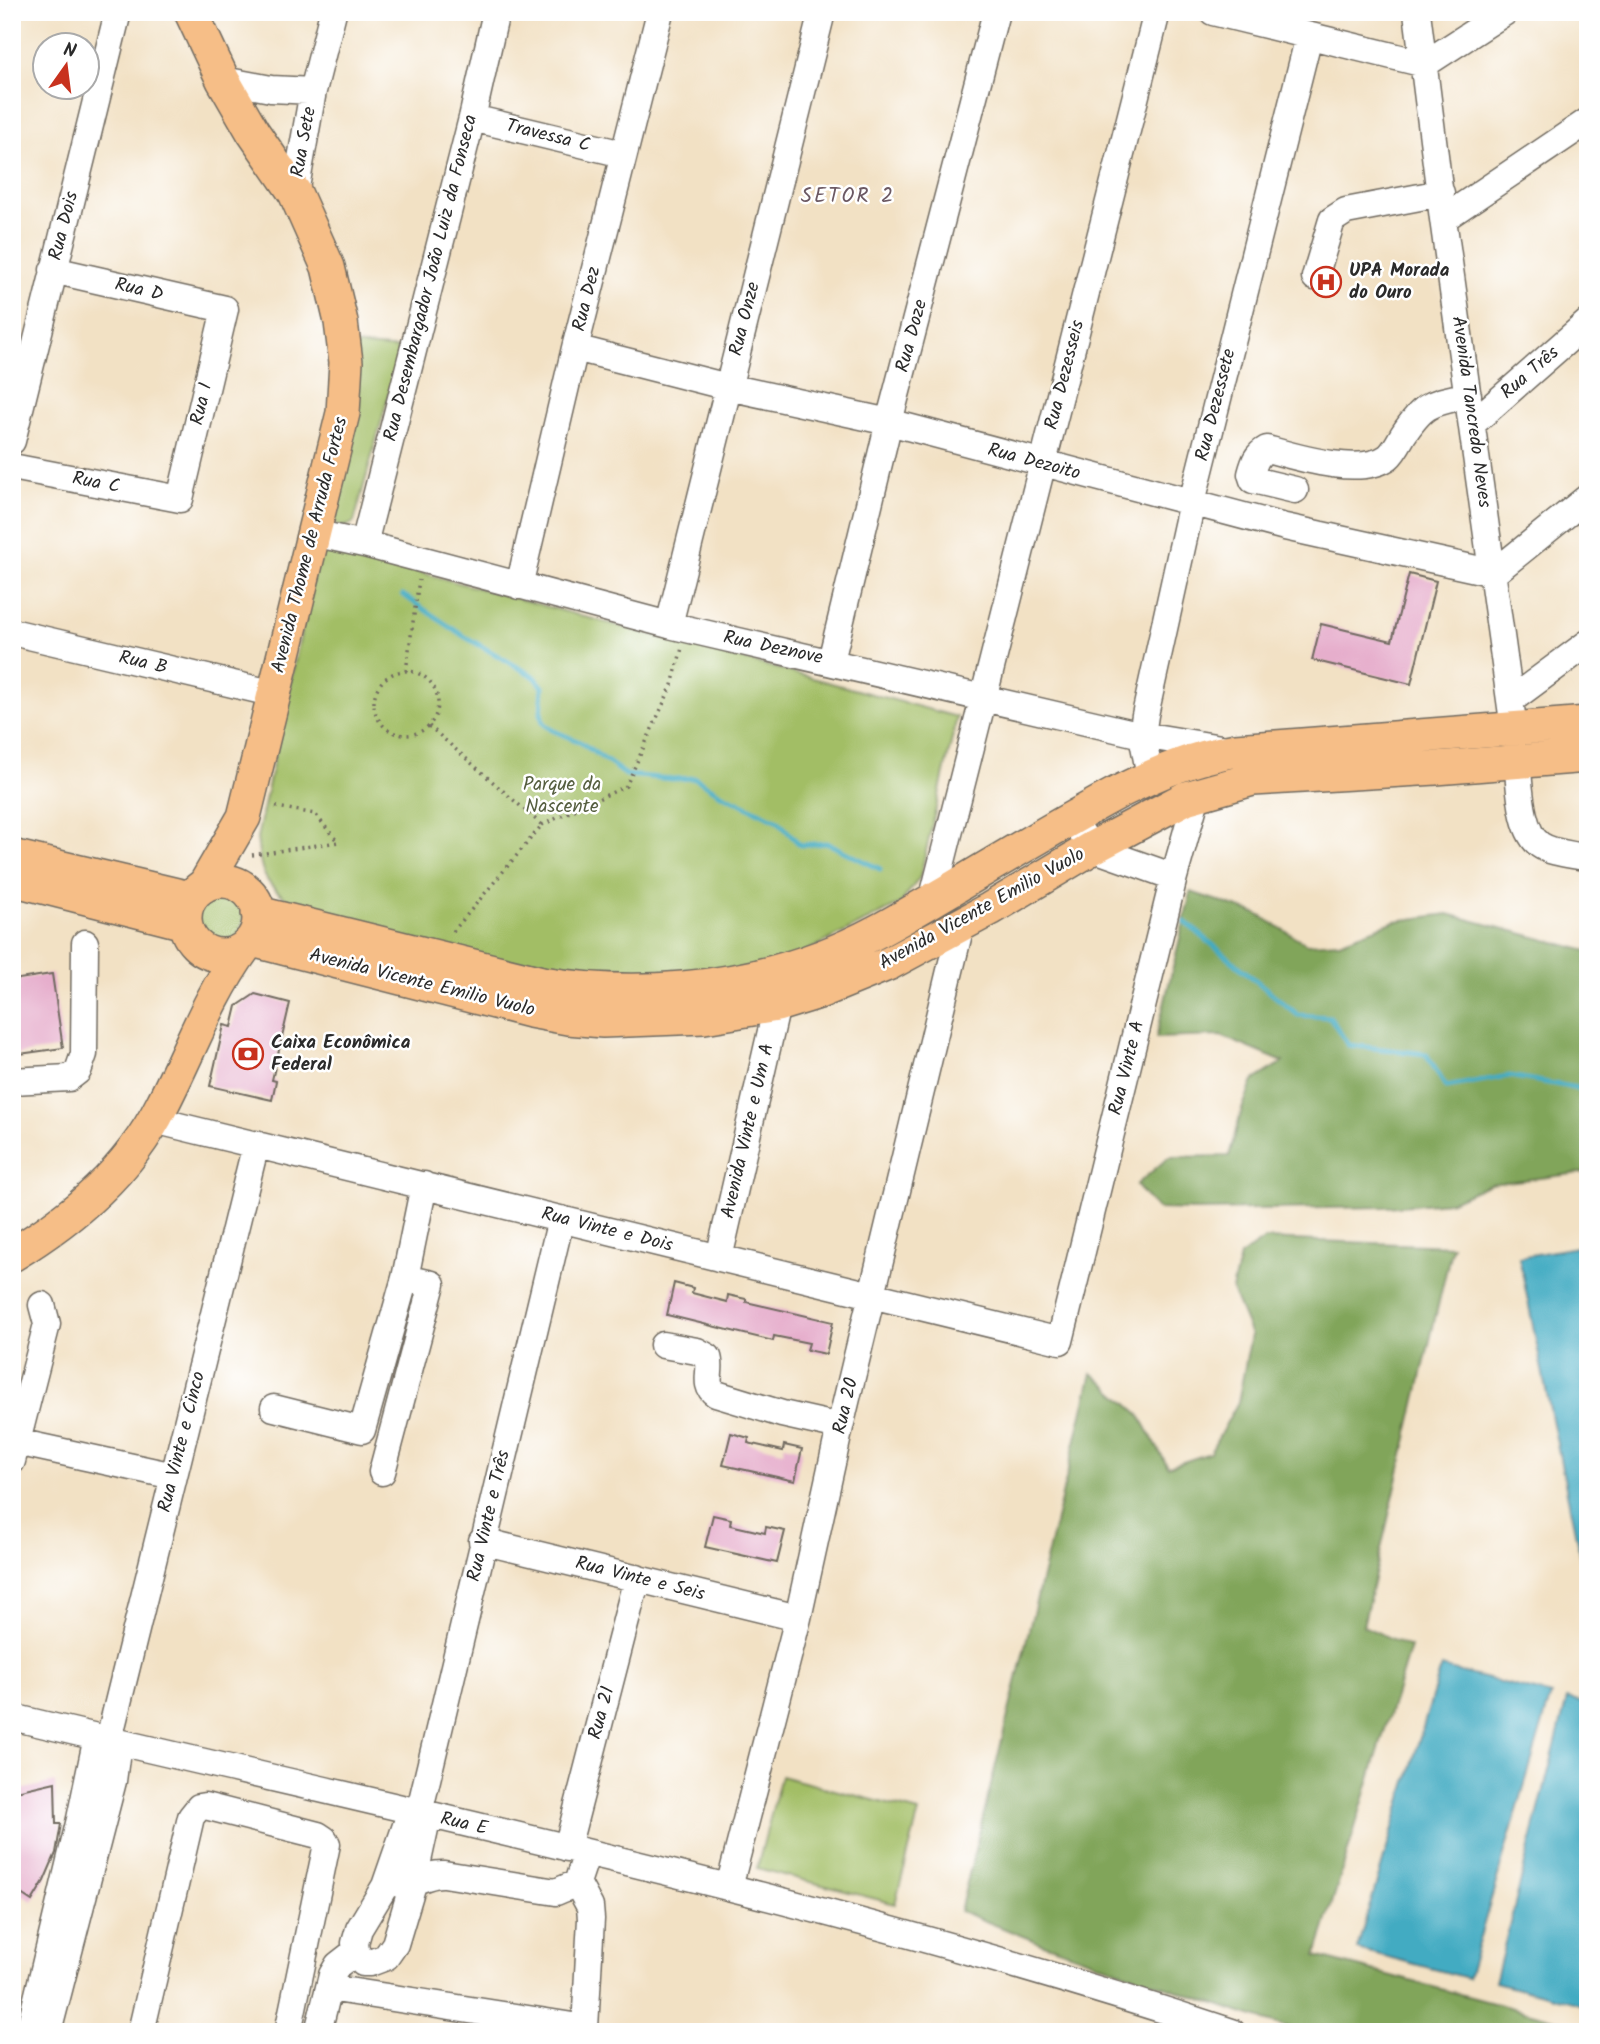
<svg xmlns="http://www.w3.org/2000/svg" width="1600" height="2044" viewBox="0 0 1600 2044" font-family="Kalam,sans-serif">
	<rect width="100%" height="100%" fill="#fff"/>
	<filter id="ink" filterUnits="userSpaceOnUse"><feTurbulence type="fractalNoise" baseFrequency=".0143" numOctaves="2"/><feDisplacementMap in="SourceGraphic" scale="14" xChannelSelector="R" yChannelSelector="G"/><feConvolveMatrix kernelMatrix="1 2 1 2 8 2 1 2 1" color-interpolation-filters="sRGB"/></filter>
	<filter id="wash" filterUnits="userSpaceOnUse"><feTurbulence type="fractalNoise" baseFrequency=".00686" numOctaves="4" result="noise"/><feDisplacementMap in="SourceGraphic" scale="28" xChannelSelector="R" yChannelSelector="G"/><feGaussianBlur stdDeviation="1.57" result="paint"/><feColorMatrix in="noise" values="0 0 0 0 0 0 0 0 0 0 0 0 0 0 0 0 0 1.4 0 .05"/><feComposite in="paint" operator="in"/></filter>
	<g filter="url(#wash)">
		<rect width="100%" height="100%" fill="#f2e1c4"/>
		<path fill="#a2be65" stroke="#667448" stroke-width="2" d="M351,345L401,349L354,522C342,530 338,527 327,517Z
			M319,550H337L957,717L920,877L900,904L797,956L717,976L530,972L299,908C265,883 262,881 257,838Z
			M217,887C259,897 247,952 209,944C203,943 195,939 191,932C188,925 189,913 188,905Z
			M781,1776L919,1812L895,1904L757,1868Z"/>
		<path fill="#81a55a" stroke="#566842" stroke-width="2" d="M1191,892L1257,914L1307,944L1339,942L1395,921L1448,914L1588,951V1172L1490,1184L1450,1202L1386,1207L1198,1210L1157,1209L1136,1185L1169,1157L1229,1156L1242,1109L1253,1081L1283,1062L1221,1036L1156,1038Z
			M1265,1239L1452,1246L1363,1626L1410,1647L1316,1956L1588,2028V2032H1305L1247,2015L1035,1941L960,1911L1092,1373L1139,1414L1168,1467L1210,1453L1238,1402L1251,1335L1232,1290L1240,1256Z"/>
		<path fill="#42abc2" stroke="#366b76" stroke-width="2" d="M1588,1245V1596L1519,1257Z
			M1441,1667L1551,1695L1468,1978L1357,1949Z
			M1567,1699L1588,1704V2006L1495,1982Z"/>
		<g fill="none" stroke-linecap="round" stroke-linejoin="round">
			<path stroke="#42abc2" stroke-width="5" d="M403,595L462,635L535,677L543,687L541,713L543,723L552,730L580,742L626,775L672,779L695,778L721,794L778,821L800,845L827,843L880,869
				M1185,922L1298,1015L1330,1017L1348,1045L1426,1054L1446,1087L1509,1076L1588,1090"/>
		</g>
		<g id="blocks">
			<path fill="#e6aecc" d="M1409,574L1436,581L1411,684L1312,660L1321,624L1392,641Z
				M52,974L63,1048L12,1055V980Z
				M255,994L290,1003L272,1080L276,1081L272,1100L210,1086L224,1025L232,1027L237,1006Z
				M674,1283L693,1288L692,1293L727,1302L728,1295L746,1299V1302L833,1322L826,1354L807,1350L809,1343L774,1336L773,1341L667,1315Z
				M731,1433L749,1438L748,1443L783,1451L784,1445L802,1449L795,1481L723,1465Z
				M713,1515L731,1519L730,1525L765,1533L766,1527L785,1531L777,1563L705,1547Z
				M55,1782L56,1824H61L56,1853L44,1881L32,1901L12,1888V1792Z"/>
		</g>
	</g>
	<g filter="url(#ink)">
		<use href="#blocks" fill-opacity="0" stroke="#716b61" stroke-width="2"/>
		<g fill="none" stroke-linecap="round" stroke-linejoin="round">
			<g stroke="#716b61" stroke-width="29">
				<path id="minor" d="M1213,12L1425,64L1505,12
					M1417,12L1443,219L1514,729
					M223,80L271,89L313,91
					M472,118L623,154
					M295,193L313,91L333,12
					M1443,219L1588,121
					M1315,277L1332,220L1346,211L1441,193
					M575,348L728,387L889,422L1285,527L1494,573L1588,497
					M1472,424L1588,322
					M12,441L118,12
					M12,467L180,499L225,309L53,270
					M1295,490L1253,480L1251,474C1254,463 1256,455 1267,449C1296,457 1361,477 1388,457C1394,452 1399,442 1403,435C1425,402 1430,404 1468,395
					M313,533L364,544L669,625L1142,735L1227,749
					M364,544L472,118L496,12
					M519,586L575,348L660,12
					M669,625L822,12
					M12,632L275,694
					M831,661L889,422L996,12
					M1511,700L1588,643
					M1517,762C1520,785 1520,831 1540,845C1553,854 1573,854 1588,858
					M1150,776L1142,735L1145,715L1192,502L1309,36
					M1071,818L1092,848L1174,877
					M932,901L1157,12
					M12,1081L69,1078L78,1071L84,1054L85,943
					M154,1120L1060,1341L1174,877L1197,795
					M719,1258L777,1005
					M663,1345L697,1351L708,1357C713,1370 702,1385 716,1394L782,1414L840,1427
					M274,1408L362,1430L405,1278
					M12,1441L174,1476
					M12,1461L47,1324L42,1305
					M382,1472L432,1284L405,1278L424,1185
					M482,1541L798,1618
					M12,1717C420,1814 833,1900 1232,2032
					M109,1739L256,1144
					M411,1811L385,1886L359,1929L355,1943L356,1951L363,1963H370L386,1957L395,1944L413,1884L428,1815
					M419,1813L561,1219
					M567,1848L637,1578
					M577,1883L590,1907L591,1919L585,2028
					M401,1885C417,1883 428,1873 444,1874L556,1892L577,1883L587,1853
					M729,1887L798,1618L840,1427L961,925
					M329,1988L585,2028V2032
					M29,2032L80,1819L97,1737
					M48,2032L113,1781L118,1742
					M141,2032L191,1817L199,1807L205,1806L318,1835L324,1839L327,1844L288,2032
					M318,2032L332,1975L338,1965L356,1951"/>
			</g>
			<g stroke="#716b61" stroke-width="36">
				<path id="major" d="M191,12L223,80L253,132L295,193L328,267L341,322L346,362L343,413L244,817L204,886
					M12,856L190,898
					M12,879L185,923
					M185 918a37 37 0 1 1 74 0a37 37 0 1 1-74 0Z
					M258,913L542,983C634,998 733,990 821,957C867,940 910,913 953,888C1008,855 1063,822 1119,792C1159,772 1192,758 1236,750L1588,723
					M252,940L530,1011L568,1018L603,1021L704,1017L777,1005L819,992L890,963L990,909L1092,848L1186,798L1253,779L1436,768L1588,756
					M12,1255C74,1217 129,1171 162,1105C189,1053 209,996 244,948"/>
			</g>
			<path stroke="#716b61" stroke-width="3.5" stroke-dasharray="2 5" stroke-linecap="butt" d="M406,671L419,580
				M374 703a32 32 0 1 1 64 0a32 32 0 1 1-64 0Z
				M429,726L542,825L451,934
				M542,825L626,786L672,685L682,648
				M252,855L338,842L315,814L272,806"/>
			<use href="#minor" stroke="#fff" stroke-width="26"/>
			<use href="#major" stroke="#f6be87" stroke-width="33"/>
		</g>
	</g>
	<defs>
		<g id="hospital-ring" transform="scale(1.575)"><circle r="9.5" fill="#fff" stroke="#c8321e" stroke-width="1.5"/><path d="M-5-5h3v3.5h4V-5h3V5h-3V1.5h-4V5h-3Z" fill="#c8321e"/></g>
		<g id="bank-ring" transform="scale(1.575)"><circle r="9.5" fill="#fff" stroke="#c8321e" stroke-width="1.5"/><path d="M-6-4H6V4H-6ZM0-2.3a2.3 2.3 0 1 0 0 4.6a2.3 2.3 0 1 0 0-4.6Z" fill="#c8321e"/></g>
	</defs>
	<g fill-rule="evenodd">
		<use href="#hospital-ring" x="1326" y="282"/>
		<use href="#bank-ring" x="248" y="1054"/>
	</g>
	<g text-anchor="middle" dominant-baseline="central" stroke-width="5" stroke-linejoin="round" paint-order="stroke">
		<g font-size="19" fill="#2b2b2b" stroke="#fff">
			<text transform="translate(548 136) rotate(14)">Travessa C</text>
			<text transform="translate(304 142) rotate(-80)">Rua Sete</text>
			<text transform="translate(64 226) rotate(-76)">Rua Dois</text>
			<text transform="translate(431 278) rotate(-76)">Rua Desembargador João Luiz da Fonseca</text>
			<text transform="translate(139 290) rotate(13)">Rua D</text>
			<text transform="translate(587 299) rotate(-76)">Rua Dez</text>
			<text transform="translate(745 319) rotate(-76)">Rua Onze</text>
			<text transform="translate(912 336) rotate(-75)">Rua Doze</text>
			<text transform="translate(1530 373) rotate(-41)">Rua Três</text>
			<text transform="translate(1065 375) rotate(-76)">Rua Dezesseis</text>
			<text transform="translate(202 404) rotate(-77)">Rua I</text>
			<text transform="translate(1216 405) rotate(-76)">Rua Dezessete</text>
			<text transform="translate(1471 412) rotate(82)">Avenida Tancredo Neves</text>
			<text transform="translate(1034 462) rotate(15)">Rua Dezoito</text>
			<text transform="translate(96 483) rotate(11)">Rua C</text>
			<text transform="translate(310 545) rotate(-76)">Avenida Thome de Arruda Fortes</text>
			<text transform="translate(773 648) rotate(12)">Rua Deznove</text>
			<text transform="translate(143 663) rotate(13)">Rua B</text>
			<text transform="translate(982 909) rotate(-29)">Avenida Vicente Emilio Vuolo</text>
			<text transform="translate(422 983) rotate(14)">Avenida Vicente Emilio Vuolo</text>
			<text transform="translate(1127 1068) rotate(-76)">Rua Vinte A</text>
			<text transform="translate(748 1131) rotate(-77)">Avenida Vinte e Um A</text>
			<text transform="translate(607 1230) rotate(14)">Rua Vinte e Dois</text>
			<text transform="translate(846 1406) rotate(-77)">Rua 20</text>
			<text transform="translate(182 1442) rotate(-76)">Rua Vinte e Cinco</text>
			<text transform="translate(489 1516) rotate(-77)">Rua Vinte e Três</text>
			<text transform="translate(640 1579) rotate(14)">Rua Vinte e Seis</text>
			<text transform="translate(602 1713) rotate(-75)">Rua 21</text>
			<text transform="translate(464 1824) rotate(13)">Rua E</text>
		</g>
		<g font-size="19" font-weight="bold" fill="#2b2b2b" stroke="#fff" text-anchor="start">
			<text x="1349" y="271">UPA Morada<tspan x="1349" dy="22">do Ouro</tspan></text>
			<text x="271" y="1043">Caixa Econômica<tspan x="271" dy="22">Federal</tspan></text>
		</g>
		<g font-size="19" fill="#555e3f" stroke="#fff">
			<text x="562" y="785">Parque da<tspan x="562" dy="22">Nascente</tspan></text>
		</g>
		<g font-size="21" letter-spacing="2" fill="#6c5963" stroke="#fff">
			<text x="848" y="196">SETOR 2</text>
		</g>
	</g>
	<rect width="1600" height="2044" fill="none" stroke="#fff" stroke-width="42"/>
	<g transform="translate(66 66) rotate(14)"><circle r="33" fill="#ffffff" stroke="#aaaaaa" stroke-width="2"/>
	<path d="M0-5L12 26L0 18L-12 26Z" fill="#c8321e"/>
	<text y="-10" font-size="19" font-weight="bold" text-anchor="middle" fill="#2b2b2b">N</text>
	</g>
</svg>
